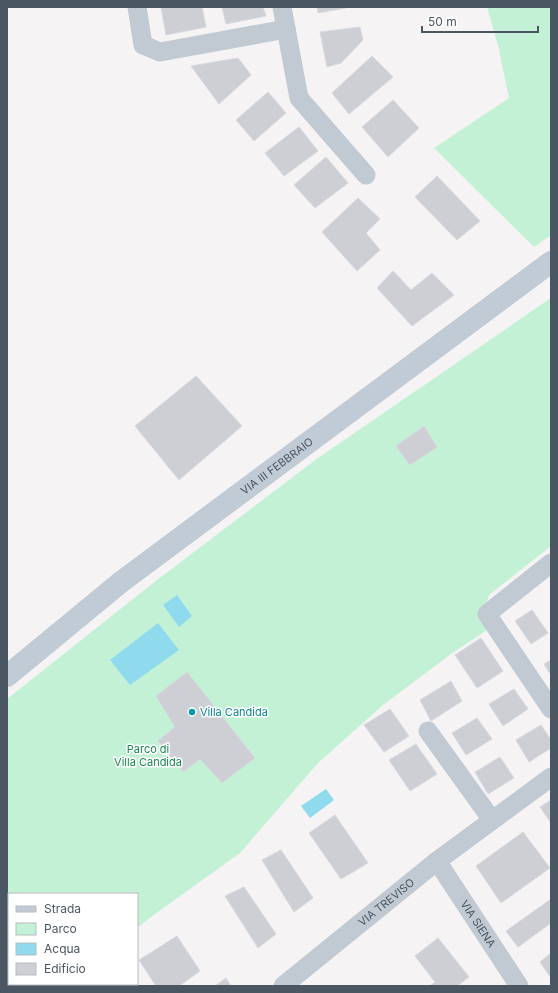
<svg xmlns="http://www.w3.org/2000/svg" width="558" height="993" viewBox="0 0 558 993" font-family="Inter,sans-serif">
	<rect width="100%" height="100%" fill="#f5f3f3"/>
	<path fill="#c3f1d5" d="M487,7H551V235L534,247L434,148L509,98L498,45Z
		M551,298V546L489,595L483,613L490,628L451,654L383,705L318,763L240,853L155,914L137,928V894H9V984H64L61,986H7V699L157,580L318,458Z"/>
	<path fill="#90daee" d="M177,595L192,616L179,627L163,605Z
		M158,623L179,650L130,685L110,660Z
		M326,789L334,800L310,818L301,806Z"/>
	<path fill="#cdcfd5" stroke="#d7d9de" d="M161,7H202L206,27L166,35Z
		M222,7H263L266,16L226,24Z
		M317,7H351L318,13Z
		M360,27L363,40L341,63L327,67L320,32Z
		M372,56L393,77L349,114L332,93Z
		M238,58L251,75L219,104L191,66Z
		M268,92L286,113L254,141L236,120Z
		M393,100L419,128L388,157L362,127Z
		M299,127L318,151L284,176L265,153Z
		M326,157L348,183L315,208L294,185Z
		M437,176L480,221L457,240L415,197Z
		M358,198L380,219L366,233L380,250L357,271L322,232Z
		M393,271L411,290L432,273L454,295L412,326L377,288Z
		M196,376L242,426L179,480L135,426Z
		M424,426L437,447L410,465L396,446Z
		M532,610L548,633L531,644L515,621Z
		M481,638L503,671L477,688L455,655Z
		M551,660V675L544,664Z
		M187,672L255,758L222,783L200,759L183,772L158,741L175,727L156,696Z
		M451,681L462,701L431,721L420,700Z
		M514,689L528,709L503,726L489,704Z
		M390,709L409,736L384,752L364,725Z
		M477,718L492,739L466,755L452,733Z
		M541,725L551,740V748L529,762L516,740Z
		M416,744L437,774L410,791L389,760Z
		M500,757L514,778L488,794L475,772Z
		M551,800V823L540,807Z
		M335,815L368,863L341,879L309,833Z
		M523,832L550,868L501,903L476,866Z
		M281,850L313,898L294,912L262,860Z
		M244,887L276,934L258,948L225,896Z
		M551,899V923L518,947L506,931Z
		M177,936L200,971L179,986H156L139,960Z
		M438,938L469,977L457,986H430L435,982L415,956Z
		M551,953V978L540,962Z
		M226,978L231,986H215Z"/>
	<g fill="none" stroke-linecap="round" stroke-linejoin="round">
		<g stroke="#c1cad2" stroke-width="19">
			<path d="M137,7L143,45L160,52L286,29"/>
			<path d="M282,7L299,98L366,175"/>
			<path d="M551,563L487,614L551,709"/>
			<path d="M428,731L492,820"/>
			<path id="s1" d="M437,861L519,986"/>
			<path id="s2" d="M283,986L437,861L551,777"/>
		</g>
		<path stroke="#c1cbd6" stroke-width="22" id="s3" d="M7,676L121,582L551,262"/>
	</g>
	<circle fill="#0f9aa8" stroke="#fff" stroke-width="1.5" cx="192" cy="712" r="4"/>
	<g text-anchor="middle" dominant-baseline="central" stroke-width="3" stroke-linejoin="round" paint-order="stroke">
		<g font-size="11" fill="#4a5661" stroke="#fff">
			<text stroke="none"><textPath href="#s3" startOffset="342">VIA III FEBBRAIO</textPath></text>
			<text stroke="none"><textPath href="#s2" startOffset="133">VIA TREVISO</textPath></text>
			<text stroke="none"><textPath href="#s1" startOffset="75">VIA SIENA</textPath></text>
		</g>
		<g font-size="11" fill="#0d838f" stroke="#fff" text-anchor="start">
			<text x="200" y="712">Villa Candida</text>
		</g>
		<g font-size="11" fill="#17864f" stroke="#fff">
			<text x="148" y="749">Parco di<tspan x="148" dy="13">Villa Candida</tspan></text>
		</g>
	</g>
	<rect width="558" height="993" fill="none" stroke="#4a5661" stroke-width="16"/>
	<rect x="8" y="893" width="130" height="92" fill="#ffffff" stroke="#b7bbc0"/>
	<rect x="16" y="906" width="20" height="6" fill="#c1cbd6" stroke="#b7bbc0"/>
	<text x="44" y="913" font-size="12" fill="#4a5661">Strada</text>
	<rect x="16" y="923" width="20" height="12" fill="#c3f1d5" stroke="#b7bbc0"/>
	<text x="44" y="933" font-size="12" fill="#4a5661">Parco</text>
	<rect x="16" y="943" width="20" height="12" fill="#90daee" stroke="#b7bbc0"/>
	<text x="44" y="953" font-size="12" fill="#4a5661">Acqua</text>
	<rect x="16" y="963" width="20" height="12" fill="#cdcfd5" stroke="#b7bbc0"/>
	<text x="44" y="973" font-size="12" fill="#4a5661">Edificio</text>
	<path d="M422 26v6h116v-6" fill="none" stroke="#4a5661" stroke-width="2"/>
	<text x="428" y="26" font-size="12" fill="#4a5661" stroke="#ffffff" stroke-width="3" paint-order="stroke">50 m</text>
</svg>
